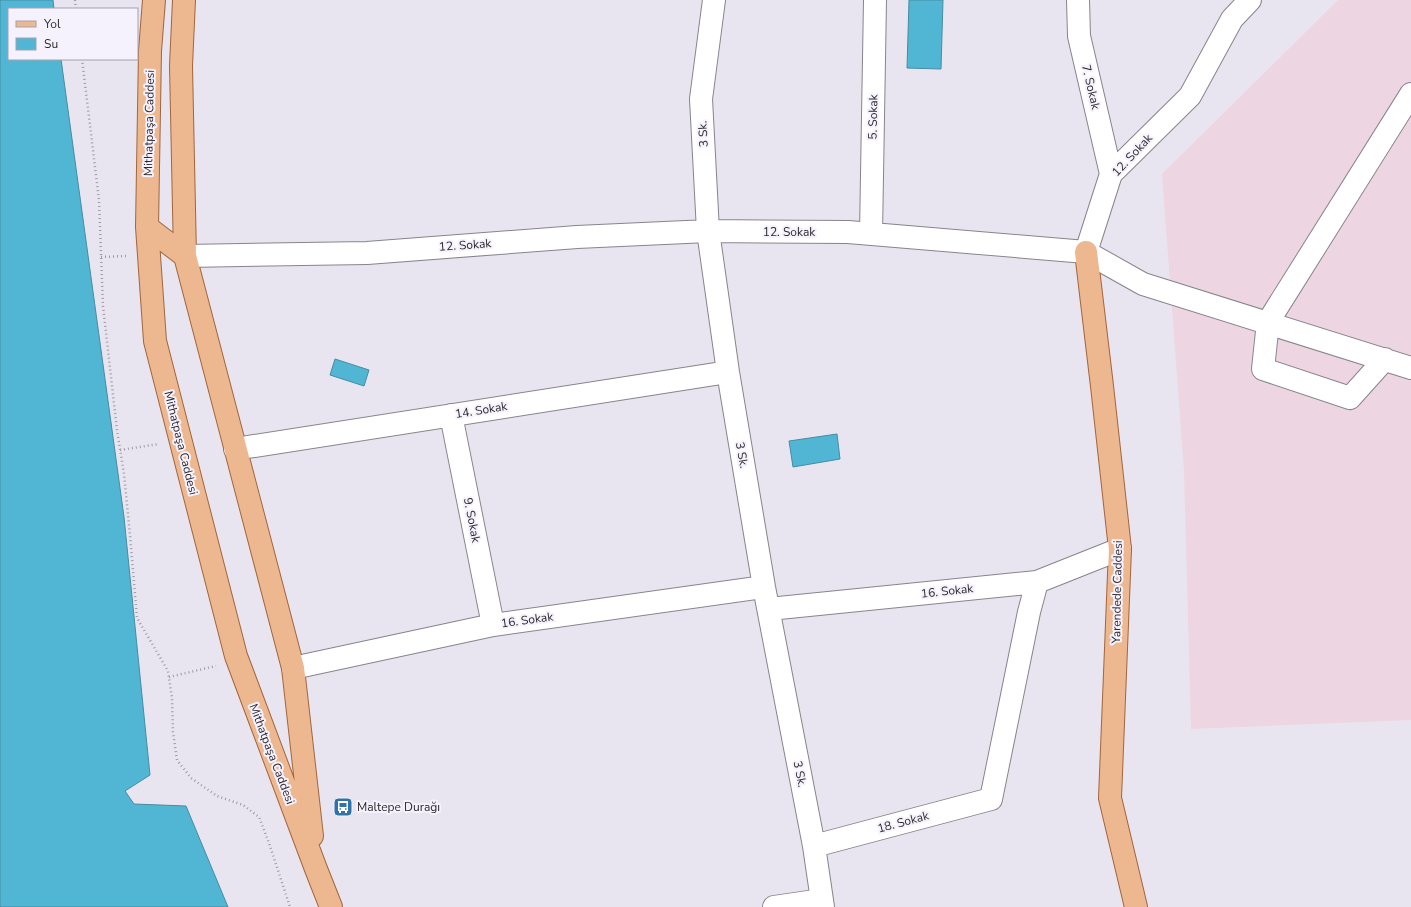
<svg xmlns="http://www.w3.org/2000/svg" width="1411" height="907" viewBox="0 0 1411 907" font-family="'Nunito Sans',sans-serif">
	<rect width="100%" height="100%" fill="#e9e5f0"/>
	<path fill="#edd6e1" d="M1338,0H1411V720L1191,729L1184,471L1162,174Z"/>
	<path fill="#50b6d4" stroke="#458ca2" d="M0,0H53L54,9H9V59H61L124,517L150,775L125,791L134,804L186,806L228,907H0Z
		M909,0H943L941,69L907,68Z
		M335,359L369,370L364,386L330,375Z
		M837,434L840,459L793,467L789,441Z"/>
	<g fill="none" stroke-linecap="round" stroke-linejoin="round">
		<g stroke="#88848e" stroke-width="24">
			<path id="minor" d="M714,0L701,99L708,231L728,372L764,587L814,846L823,907
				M1078,0L1079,36L1111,174
				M871,234L875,0
				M1086,252L1111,174L1190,96L1232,19L1250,0
				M185,256L367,253L577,237L708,231L848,232L1086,252L1143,284L1411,368
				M1385,359L1350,398L1263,369L1268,322L1411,94
				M451,415L493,625
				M235,449L728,372
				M769,609L1037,582L1120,549
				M293,668L493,625L764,587
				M814,846L991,799L1029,612L1037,582
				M774,907L822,900"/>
		</g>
		<g stroke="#a1663d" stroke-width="24">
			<path id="major" d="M154,0L150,51L147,227L155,341L236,656L316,869L331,907
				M184,0L181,66L185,256L293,668L312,836
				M147,227L185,256
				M1086,252L1102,386L1120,549L1110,798L1136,907"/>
		</g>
		<path stroke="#9e9ba3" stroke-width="2.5" stroke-dasharray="1 3" stroke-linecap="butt" d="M75,0L76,9
			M82,59L99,200L103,306L117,430L124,474L130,535L137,618L168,671L172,698L173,732L177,760L191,778L217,796L243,805L259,817L269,843L290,907
			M101,257L126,256
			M120,450L159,444
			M169,677L216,666"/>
		<use href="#minor" stroke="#fff" stroke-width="22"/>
		<use href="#major" stroke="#edb78f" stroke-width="22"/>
	</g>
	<defs>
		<g id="bus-square" transform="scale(1)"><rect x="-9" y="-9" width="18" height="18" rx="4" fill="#3073a9" stroke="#f6f2fd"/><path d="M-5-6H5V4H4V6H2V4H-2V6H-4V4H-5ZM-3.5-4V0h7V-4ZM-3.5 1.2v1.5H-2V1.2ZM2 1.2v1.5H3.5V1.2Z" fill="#fff"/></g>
	</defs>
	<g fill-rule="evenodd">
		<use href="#bus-square" x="343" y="807"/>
	</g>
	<g text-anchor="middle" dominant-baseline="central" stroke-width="4" stroke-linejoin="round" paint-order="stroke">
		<g font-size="12" fill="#2b292d" stroke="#f6f2fd">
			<text transform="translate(1091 87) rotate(77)">7. Sokak</text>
			<text transform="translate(873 117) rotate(-89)">5. Sokak</text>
			<text transform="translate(149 123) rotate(-89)">Mithatpaşa Caddesi</text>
			<text transform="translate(703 134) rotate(-93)">3 Sk.</text>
			<text transform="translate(1132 155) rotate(-47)">12. Sokak</text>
			<text x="789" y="232">12. Sokak</text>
			<text transform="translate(465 245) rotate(-4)">12. Sokak</text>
			<text transform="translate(481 410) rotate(-9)">14. Sokak</text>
			<text transform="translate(181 443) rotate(76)">Mithatpaşa Caddesi</text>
			<text transform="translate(742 455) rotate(80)">3 Sk.</text>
			<text transform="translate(472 520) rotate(79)">9. Sokak</text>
			<text transform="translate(947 591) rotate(-6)">16. Sokak</text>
			<text transform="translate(1117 592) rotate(-89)">Yarendede Caddesi</text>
			<text transform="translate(527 620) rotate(-8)">16. Sokak</text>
			<text transform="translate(272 754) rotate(69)">Mithatpaşa Caddesi</text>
			<text transform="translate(800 774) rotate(79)">3 Sk.</text>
			<text transform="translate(903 822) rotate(-15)">18. Sokak</text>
		</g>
		<g font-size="12" fill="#2b292d" stroke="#f6f2fd" text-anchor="start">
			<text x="357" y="807">Maltepe Durağı</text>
		</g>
	</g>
	<rect x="8" y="8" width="130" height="52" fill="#f6f2fd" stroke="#a5a2aa"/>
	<rect x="16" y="21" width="20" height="6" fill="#edb78f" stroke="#a5a2aa"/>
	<text x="44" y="28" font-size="12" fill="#2b292d">Yol</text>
	<rect x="16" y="38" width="20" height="12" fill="#50b6d4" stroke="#a5a2aa"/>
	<text x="44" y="48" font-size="12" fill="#2b292d">Su</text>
</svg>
